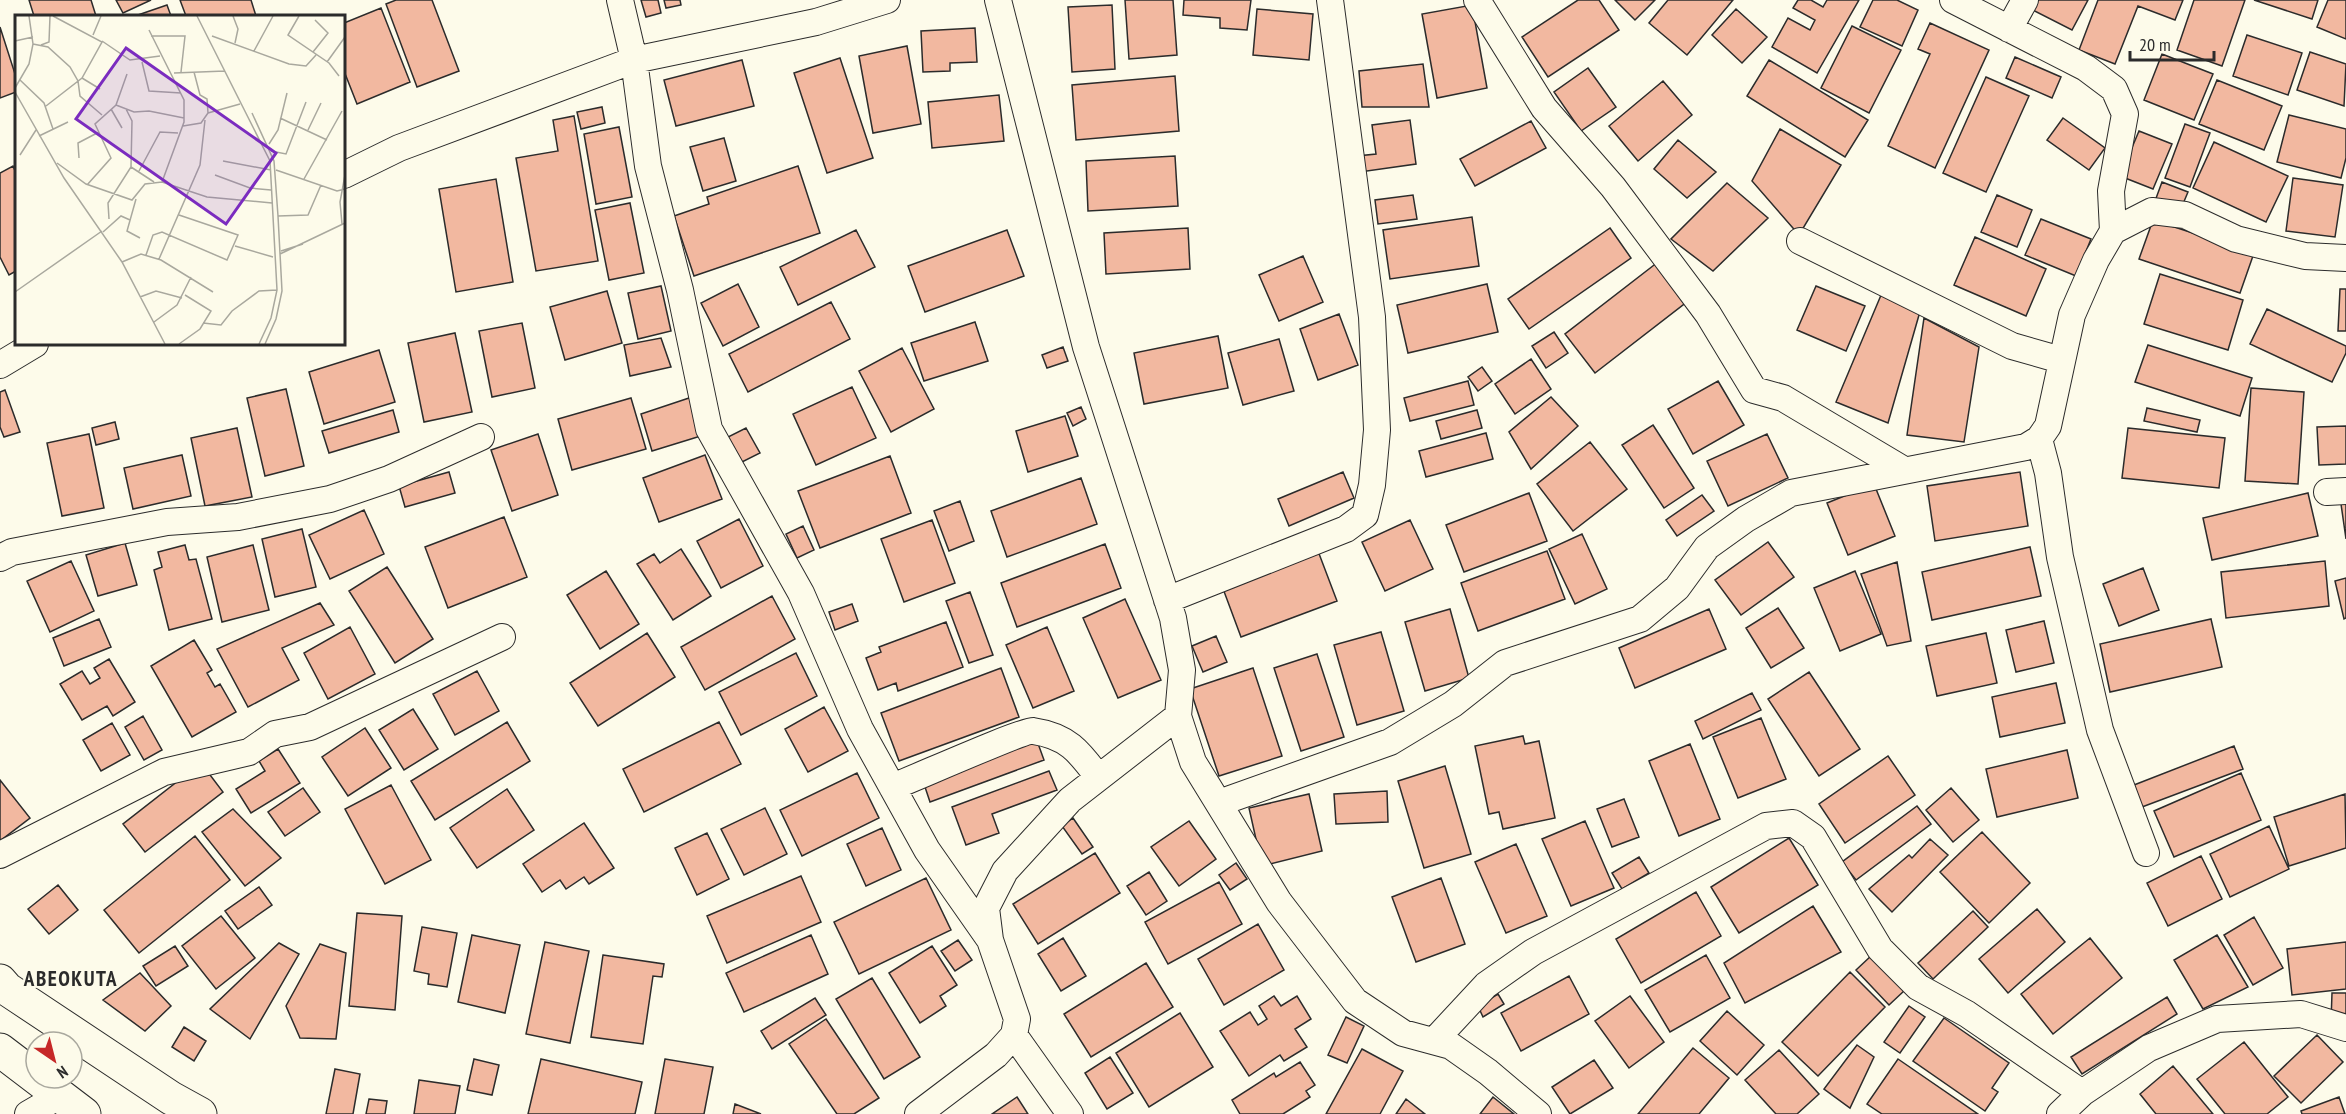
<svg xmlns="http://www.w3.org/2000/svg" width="2346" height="1114" viewBox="0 0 2346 1114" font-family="'PT Sans Narrow',sans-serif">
	<rect width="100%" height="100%" fill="#fdfbea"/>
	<path fill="#f2b8a0" stroke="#2b2b2b" stroke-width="1.5" d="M29,0H91L96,16H34Z
		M116,0H151L123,13Z
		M180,0H251L256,16H186Z
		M396,0H432L459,71L417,87L386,4Z
		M641,0H658L661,13L646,17Z
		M664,0H680L681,5L666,8Z
		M1125,0H1173L1177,55L1129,59Z
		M1184,0H1251L1247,30L1220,28V18L1183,15Z
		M1578,0H1599L1619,30L1548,77L1522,37Z
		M1615,0H1655L1635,20Z
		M1668,0H1733L1687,55L1649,23Z
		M1798,0H1811L1823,7L1827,0H1859L1817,73L1772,47L1788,18L1810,30L1815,20L1793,8Z
		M1873,0H1897L1918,10L1902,46L1860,27Z
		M2033,0H2088L2072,30L2029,8Z
		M2098,0H2183L2175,20L2138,6L2115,64L2079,50Z
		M2194,0H2245L2222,66L2177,50Z
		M2254,0H2318L2312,19Z
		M2328,0H2346V39L2317,27Z
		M167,5L171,16H135Z
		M1112,5L1115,69L1072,72L1068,7Z
		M1472,5L1487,88L1437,98L1422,14Z
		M381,8L410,82L357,104L344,71V23Z
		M1257,9L1313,14L1309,60L1253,55Z
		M1736,9L1767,37L1742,63L1712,35Z
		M1930,23L1989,50L1935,168L1888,146L1930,54L1918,49Z
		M1852,26L1901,50L1869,113L1821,88Z
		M0,27L16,77V92L0,98Z
		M975,28L977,62L950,63V71L923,72L921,31Z
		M2247,35L2302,53L2288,95L2233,76Z
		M907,46L921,124L873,133L859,56Z
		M2310,52L2346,64L2344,106L2297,90Z
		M2162,54L2213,74L2194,120L2144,100Z
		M2015,57L2061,77L2052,98L2006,78Z
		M840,58L873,158L827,173L794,73Z
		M742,60L754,106L676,126L664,80Z
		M1769,60L1868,120L1845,157L1747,96Z
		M1423,64L1429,107H1362L1359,71Z
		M1588,68L1616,107L1581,131L1554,92Z
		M1175,76L1179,131L1076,140L1072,85Z
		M1986,77L2029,96L1986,192L1943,173Z
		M2217,80L2282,106L2264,150L2199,124Z
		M1663,81L1692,115L1638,161L1609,126Z
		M999,95L1004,141L932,148L928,102Z
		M602,107L605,123L581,129L577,112Z
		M2289,115L2346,129V158L2341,178L2277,162Z
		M574,116L598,261L536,271L516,158L558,151L553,120Z
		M2063,118L2105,148L2089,170L2047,140Z
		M1410,120L1416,164L1360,172L1357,156L1376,154L1372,125Z
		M1531,121L1546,148L1475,186L1460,159Z
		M2185,124L2210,133L2190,187L2165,178Z
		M619,127L632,197L596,204L584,134Z
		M1780,129L1841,165L1799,235L1752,181Z
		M2139,131L2172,144L2153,189L2120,176Z
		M724,138L736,181L703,191L690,147Z
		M1678,140L1716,172L1687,198L1654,169Z
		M2214,142L2288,176L2266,222L2193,188Z
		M1175,156L1178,206L1088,211L1086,161Z
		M13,166L16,173V271L9,275L0,257V173Z
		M798,166L820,233L694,276L674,216L709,204L707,197Z
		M2293,178L2343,185L2335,237L2286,231Z
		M496,179L513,282L456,292L439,189Z
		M2162,182L2188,192L2180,211L2155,201Z
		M1727,183L1768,218L1713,271L1671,239Z
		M1413,195L1417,219L1378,224L1375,200Z
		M1997,195L2032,210L2017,247L1981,232Z
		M630,203L644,273L609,280L595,210Z
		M1472,217L1479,266L1390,279L1383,230Z
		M2041,219L2091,239L2076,276L2025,255Z
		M2153,220L2254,253L2240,293L2139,259Z
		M1188,228L1190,269L1106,274L1104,233Z
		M1610,228L1631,258L1529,329L1508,299Z
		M856,230L875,267L798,305L780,267Z
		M1007,230L1024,276L925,312L908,266Z
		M1975,237L2046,269L2026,316L1954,285Z
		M1303,256L1323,302L1279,321L1259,275Z
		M1658,262L1688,301L1595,373L1565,334Z
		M2160,274L2243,300L2228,350L2144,324Z
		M738,284L759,327L723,346L701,303Z
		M1487,284L1498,332L1408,353L1397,305Z
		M661,286L671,331L638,339L628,293Z
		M1816,286L1865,306L1846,351L1797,330Z
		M1884,288L1921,308L1888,423L1836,402Z
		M2340,289H2346V331H2338Z
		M607,291L622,343L565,360L550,307Z
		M831,302L850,339L748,392L729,354Z
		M2267,309L2346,346V353L2332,382L2250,344Z
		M1339,314L1358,365L1318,380L1300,329Z
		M1924,318L1979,347L1964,442L1907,435Z
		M975,322L988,361L924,381L911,343Z
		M522,323L535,388L492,397L479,331Z
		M1554,332L1568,353L1546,368L1532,346Z
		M455,333L472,412L424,422L408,343Z
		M1218,336L1228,388L1144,404L1134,353Z
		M661,338L671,367L630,376L624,345Z
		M1279,339L1294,391L1243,405L1228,353Z
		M2148,345L2252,378L2240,416L2135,382Z
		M1063,347L1068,361L1047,368L1042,355Z
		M902,348L934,409L891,432L859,371Z
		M379,350L395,402L324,424L309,372Z
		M1531,359L1551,389L1515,414L1495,384Z
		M1482,367L1492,381L1478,391L1468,377Z
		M1468,381L1474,405L1410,421L1404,398Z
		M1718,381L1744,425L1693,454L1668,409Z
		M852,387L876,438L816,465L793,414Z
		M2251,388L2304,392L2298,484L2245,481Z
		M286,389L304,466L265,476L247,398Z
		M5,390L20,432L4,437L0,427V392Z
		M692,397L704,435L652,451L641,414Z
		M1551,397L1578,426L1531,469L1509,432Z
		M631,398L646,449L572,470L558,419Z
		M1081,407L1086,419L1073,426L1067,413Z
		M2147,408L2200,420L2197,432L2144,421Z
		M393,410L399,432L329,453L322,431Z
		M1477,410L1482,428L1441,439L1436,421Z
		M1065,416L1078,456L1028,472L1016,431Z
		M115,422L119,439L96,445L92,428Z
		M1653,425L1694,488L1664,508L1622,445Z
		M2346,426V464L2319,465L2317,427Z
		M237,428L252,497L205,506L191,438Z
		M746,428L760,453L742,462L728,437Z
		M2128,428L2225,438L2219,488L2122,478Z
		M1486,433L1493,459L1426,477L1419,451Z
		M89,434L104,508L62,516L47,443Z
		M538,434L558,495L512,511L491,450Z
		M1767,434L1788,478L1728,506L1707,461Z
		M1590,442L1627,489L1573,531L1537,484Z
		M182,455L191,496L133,509L124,468Z
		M705,455L722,499L659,522L643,478Z
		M890,456L911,513L820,548L798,491Z
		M449,472L455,493L405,507L399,486Z
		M1343,472L1354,498L1289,526L1278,499Z
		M2020,472L2028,526L1935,541L1927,486Z
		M1081,478L1097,524L1007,557L991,511Z
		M1874,484L1895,536L1848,555L1827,503Z
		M1529,493L1547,541L1464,572L1446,525Z
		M2308,493L2318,536L2212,560L2203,518Z
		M1702,495L1714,511L1677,536L1666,520Z
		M2346,495V539L2340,497Z
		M960,501L974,541L949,551L934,511Z
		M364,510L384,554L330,579L309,535Z
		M504,517L527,577L448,608L425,547Z
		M739,519L763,566L721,588L697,541Z
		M932,520L955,583L904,602L881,539Z
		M1410,520L1433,569L1385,591L1362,542Z
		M803,526L814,550L797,558L786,534Z
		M302,529L316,587L275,597L262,539Z
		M1582,534L1607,589L1575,604L1549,549Z
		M1768,542L1794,577L1741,615L1715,580Z
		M125,543L137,585L98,596L86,555Z
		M1105,544L1121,588L1017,627L1001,583Z
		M185,545L189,560L196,559L212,619L169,630L154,570L162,567L158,552Z
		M253,545L269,610L222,622L207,557Z
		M2030,547L2041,596L1932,620L1922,572Z
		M681,549L711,596L673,620L637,564L654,554L660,563Z
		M1318,551L1337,601L1241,637L1222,586Z
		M1547,551L1565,599L1478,631L1461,583Z
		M71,561L94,611L50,632L27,581Z
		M2325,561L2329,606L2226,618L2221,572Z
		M1897,562L1911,641L1887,646L1861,574Z
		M387,567L433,639L395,663L349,591Z
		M2143,568L2159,610L2119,626L2103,584Z
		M606,571L639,624L600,649L567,595Z
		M1855,571L1881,634L1840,651L1814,588Z
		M2346,578V618L2344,619L2335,581Z
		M970,592L993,655L969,663L946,601Z
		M772,596L795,639L705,690L681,647Z
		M1125,599L1161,680L1118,698L1083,618Z
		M320,603L334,625L282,648L299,680L248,707L217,649Z
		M852,604L858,621L835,630L829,612Z
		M1778,608L1804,648L1771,668L1746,628Z
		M1450,609L1469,678L1425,691L1405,622Z
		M1709,609L1726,649L1635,688L1619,648Z
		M99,619L111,647L64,666L53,638Z
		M2211,619L2222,667L2110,692L2100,644Z
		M2044,621L2054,663L2016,672L2006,630Z
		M946,622L963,667L898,691L896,683L878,690L866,658L881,652L879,647Z
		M350,627L375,674L328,699L304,653Z
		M1047,627L1074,691L1033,708L1006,645Z
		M1381,632L1404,711L1357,725L1334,645Z
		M647,633L675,677L598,726L570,683Z
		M1986,633L1997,683L1937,696L1926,646Z
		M1216,636L1227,662L1203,672L1192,646Z
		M194,640L212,670L207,673L215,687L220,684L236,712L192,737L151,666Z
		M796,653L817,696L741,735L719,692Z
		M1317,654L1344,737L1301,751L1274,668Z
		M109,659L135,702L113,716L107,706L82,720L60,684L82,671L90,684L100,678L94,668Z
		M1001,668L1019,717L899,761L881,713Z
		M1253,668L1282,756L1219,776L1190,689Z
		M477,671L499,711L455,735L433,694Z
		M1809,672L1860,749L1819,776L1768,699Z
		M2056,683L2065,723L2000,737L1992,697Z
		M1752,693L1761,710L1703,739L1695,721Z
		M824,707L848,751L808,772L785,729Z
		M413,709L438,749L404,770L379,730Z
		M143,716L162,750L144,760L125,727Z
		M1761,718L1786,779L1738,798L1713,737Z
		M507,722L530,761L435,820L411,781Z
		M719,722L741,764L644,812L623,769Z
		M112,723L130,755L101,771L83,740Z
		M365,728L391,768L348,796L322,757Z
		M1523,736L1525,744L1539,741L1555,818L1503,829L1499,812L1489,814L1475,746Z
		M1036,738L1044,760L930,802L923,781Z
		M1690,744L1720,819L1679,836L1649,761Z
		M2234,746L2243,769L2142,807L2134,785Z
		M278,749L300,783L251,813L236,789L265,771L259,761Z
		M2067,750L2078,798L1997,817L1986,769Z
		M1888,756L1915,795L1845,843L1819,804Z
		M201,763L223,792L145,852L123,824Z
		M1445,766L1471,854L1424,868L1398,781Z
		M1049,771L1057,790L992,814L999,833L966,845L952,807Z
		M857,773L879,818L802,856L780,810Z
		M2241,773L2261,820L2174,857L2154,811Z
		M0,780L30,818L0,841Z
		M391,785L431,860L385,884L345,809Z
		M303,788L320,812L285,836L268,812Z
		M1951,788L1979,820L1953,842L1926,810Z
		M507,789L534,830L477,868L450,828Z
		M1387,791L1388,822L1336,824L1334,794Z
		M1309,794L1322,851L1262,866L1249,808Z
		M2345,794L2346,848L2289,866L2274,817Z
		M1624,799L1639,837L1612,847L1597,809Z
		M1917,806L1931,824L1856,880L1842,862Z
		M765,808L787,854L744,875L721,829Z
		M233,809L281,858L245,886L202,832Z
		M1073,818L1093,847L1082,854L1062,826Z
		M1189,821L1216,859L1179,886L1151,847Z
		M1585,821L1614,888L1571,906L1542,839Z
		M584,823L614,868L589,884L584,877L566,889L560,880L542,892L523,864Z
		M2269,826L2289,869L2230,897L2210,854Z
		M882,828L901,870L866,886L847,844Z
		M1982,832L2030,883L1989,923L1940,872Z
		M707,833L729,879L697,895L675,848Z
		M195,836L230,880L139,953L104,910Z
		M1789,838L1818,885L1739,933L1711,887Z
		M1930,839L1948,855L1892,912L1869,889L1909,855L1912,858Z
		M1516,844L1547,916L1506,933L1475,862Z
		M1095,853L1120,893L1038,944L1013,904Z
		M2201,856L2222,899L2168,926L2147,883Z
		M1639,857L1649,873L1622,889L1612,873Z
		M1236,863L1247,879L1230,890L1219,875Z
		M1149,872L1167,901L1146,915L1127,886Z
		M801,876L821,922L727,963L707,916Z
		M926,878L951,930L859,974L834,922Z
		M1441,878L1465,944L1416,962L1392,897Z
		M1219,882L1242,924L1168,964L1145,922Z
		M58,885L78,910L49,934L28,909Z
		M259,887L272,905L238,929L225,911Z
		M1696,892L1721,936L1641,983L1616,939Z
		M1813,906L1841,952L1745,1003L1724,963Z
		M2037,909L2065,942L2008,993L1979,959Z
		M1973,911L1988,927L1933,979L1918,963Z
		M357,913L402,916L395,1010L349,1006Z
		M221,916L255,958L216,989L182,946Z
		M2254,917L2283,968L2253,985L2224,935Z
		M1258,924L1284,970L1224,1005L1198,959Z
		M422,927L457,933L447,987L428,984L429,974L414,971Z
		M472,935L520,945L505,1013L458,1002Z
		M811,935L828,974L744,1012L726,973Z
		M2217,935L2248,987L2203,1009L2174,960Z
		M1063,938L1086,976L1061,991L1038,954Z
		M2090,938L2122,978L2053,1034L2021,994Z
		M958,940L972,960L955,971L941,951Z
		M545,942L589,951L570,1043L526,1034Z
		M2346,942V989L2292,995L2287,949Z
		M279,943L299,954L250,1039L210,1009Z
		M320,944L346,953L336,1039L300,1038L286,1006Z
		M175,946L188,966L156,986L143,966Z
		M932,946L957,985L940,996L946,1006L920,1023L889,973Z
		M603,955L664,964L662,977L653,976L643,1044L591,1037Z
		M1706,955L1730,998L1670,1032L1645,990Z
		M1872,955L1905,990L1889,1005L1856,970Z
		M1146,963L1173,1007L1091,1057L1064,1014Z
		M1850,972L1885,1007L1818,1076L1782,1042Z
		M140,973L171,1006L145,1031L103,1000Z
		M1569,976L1589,1014L1521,1051L1501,1013Z
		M872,978L920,1057L884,1079L836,999Z
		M2332,993H2346V1022H2331Z
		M1498,994L1504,1004L1483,1017L1478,1006Z
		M1274,996L1281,1006L1297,996L1311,1019L1295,1029L1307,1047L1284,1061L1280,1055L1249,1076L1220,1031L1250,1012L1258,1025L1267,1019L1259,1006Z
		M1630,996L1664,1042L1629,1068L1595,1021Z
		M2167,997L2177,1014L2082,1074L2071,1057Z
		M815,998L826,1015L772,1049L761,1031Z
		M1909,1006L1925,1017L1900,1053L1884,1042Z
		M1727,1011L1764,1045L1737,1075L1700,1041Z
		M1180,1013L1213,1067L1149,1107L1116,1053Z
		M1346,1017L1364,1026L1347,1063L1328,1055Z
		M1944,1018L2009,1063L1992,1088L1998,1092L1985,1111L1913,1061Z
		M826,1019L879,1098L854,1114H837L789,1044Z
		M184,1027L206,1041L194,1061L172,1047Z
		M2317,1035L2343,1062L2301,1103L2274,1076Z
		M2244,1042L2288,1097L2267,1114H2225L2197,1079Z
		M1857,1045L1874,1057L1850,1108L1824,1089Z
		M1693,1048L1729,1078L1699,1114H1638Z
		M1362,1049L1403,1071L1380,1114H1326Z
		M1779,1050L1819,1094L1797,1114H1776L1745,1080Z
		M1110,1057L1133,1093L1107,1109L1085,1073Z
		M474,1059L499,1065L492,1095L467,1090Z
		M541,1059L642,1082L635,1114H528Z
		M665,1059L713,1067L704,1114H655Z
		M1898,1059L1978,1114H1882L1867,1104Z
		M1594,1060L1613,1088L1570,1114L1552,1087Z
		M1300,1062L1315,1085L1306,1091L1310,1097L1283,1114H1240L1232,1100L1274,1073L1276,1077Z
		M2173,1066L2213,1114H2156L2140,1094Z
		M335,1069L360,1074L353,1114H326Z
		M419,1080L460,1086L455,1114H414Z
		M1017,1097L1028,1114H992Z
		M1493,1097L1514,1114H1480Z
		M2339,1097L2345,1114H2302L2301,1111Z
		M369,1099L387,1101L385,1114H366Z
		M1406,1099L1425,1114H1396Z
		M735,1104L761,1114H733Z"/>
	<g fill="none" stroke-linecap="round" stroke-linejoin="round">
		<g stroke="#2b2b2b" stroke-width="28">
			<path id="minor" d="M620,0L634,60L648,166L680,290L709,429L801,593L860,729L927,850L990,940
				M998,0L1086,347L1173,618L1182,670L1178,716L1193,762L1279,902L1355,1001L1403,1033L1451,1046L1488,1072L1538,1114
				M1477,0L1544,108L1613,187L1708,314L1754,390L1783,398L1904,470
				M1953,0L2086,68L2114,89L2125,114L2111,191L2113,231
				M2009,29L2025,0
				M344,175L399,148L634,60L816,22L887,0
				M1800,241L2012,346L2061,360
				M0,365L35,344
				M2039,439L2048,473L2060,557L2100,730L2146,853
				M2327,492L2346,491
				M0,558L12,552L167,522L238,517L330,499L389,479L481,437
				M1167,600L1346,529L1365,515L1372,485L1377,430L1372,317L1330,0
				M892,787C911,780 1023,730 1033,731C1067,736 1079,751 1098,777
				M1219,803L1390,742L1453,704L1505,663L1640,619L1677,588L1707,547L1746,519L1791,493L2026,447L2039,439L2048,426L2072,315L2096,260L2113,231L2152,211L2185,215L2236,239L2305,256L2346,258
				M0,855L164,772L249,752L275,734L310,727L502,637
				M1014,1035L1070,1114
				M1434,1041L1486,985L1533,952L1766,826L1793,823L1813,837L1880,949L1918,987L1967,1014L2082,1093
				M28,1114L59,1096
				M918,1114L996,1055L1014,1035L1017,1019L990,940L986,908L1005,871L1070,800L1178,716
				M2060,1114L2082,1093L2149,1048L2217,1019L2301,1014L2346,1028"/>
		</g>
		<g stroke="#2b2b2b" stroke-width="35">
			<path id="trunk" d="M0,981L7,989L171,1098L200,1114
				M0,1050L84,1114"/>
		</g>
		<use href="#minor" stroke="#fdfbea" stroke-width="26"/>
		<use href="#trunk" stroke="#fdfbea" stroke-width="33"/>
	</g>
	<g text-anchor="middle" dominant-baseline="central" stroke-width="4.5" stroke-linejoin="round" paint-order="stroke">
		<g font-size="21" font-weight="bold" letter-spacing="1.5" fill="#2b2b2b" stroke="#fdfbea">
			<text x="71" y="978">ABEOKUTA</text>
		</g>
	</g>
	<g transform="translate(15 15)">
		<rect width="330" height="330" fill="#fdfbea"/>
		<path fill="none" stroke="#a9a89e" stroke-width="1.5" d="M182,1L255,146L262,275L256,303L244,329M218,1L223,14L220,28M284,1L273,20L314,48L324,61M134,15L169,85V107L147,167M78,20L86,1M136,21H170L166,57M197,21L274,49L291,51L301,40M0,26L18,22M87,26L115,45L145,41M18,29L33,32L55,52L63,66L65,81L87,100M26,30L34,27L35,1M239,36L258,1M298,37L313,18L300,5M127,47L134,76L166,78M312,47L330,22M159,58L210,56M67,63L85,74M5,65L29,88L38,114M0,73L14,49L18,29L14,1M0,77L49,163L107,247L150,329M101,90L119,97L134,96L169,103M31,91L67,63L87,27L38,1M96,94L107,113M193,98L225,89M237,98L259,146L263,201L267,276L261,304L250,329M265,103L312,125M168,111L186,108L193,98L192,84L185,80L179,57M293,115L306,88M24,121L53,107M254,129L263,115L272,78M256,136L271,139L291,87M5,140L21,115M64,143L63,128L84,117M208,146L256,155M42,148L71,169L117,185L130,169L147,167L192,182L257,188M116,152L139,167M261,155L322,176L330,174M124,156L145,117L163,118M200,160L235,173L256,175M289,164L327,96M72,170L96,143L80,109L101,90L112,59M121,184L112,216L125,223M263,201L293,200L306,170M94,204L93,188L116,152L117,106L111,94M327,209L325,187L330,160M88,217L106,201L115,205M220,231L258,242M266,236L288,229M265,239L330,208M131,240L138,220L147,217L212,245L223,220L164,200M144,244L185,150L190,105M107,247L126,239L146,245L198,277M0,277L87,216M125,282L141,276L167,283M139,307L162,290L176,262M188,308L206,310L217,296L244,276L262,275M164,329L185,314L196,296L170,280"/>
		<path fill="#7b2cbf" fill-opacity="0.15" stroke="#7b2cbf" stroke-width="3" d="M111,33L261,138L211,209L61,104Z"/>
		<rect width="330" height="330" fill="none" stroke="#2b2b2b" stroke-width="3"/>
	</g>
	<g transform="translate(54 1060) rotate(145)"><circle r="28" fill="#fdfbea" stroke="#a9a89e" stroke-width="1.5"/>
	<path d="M0-4.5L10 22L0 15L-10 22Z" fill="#c62828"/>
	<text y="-9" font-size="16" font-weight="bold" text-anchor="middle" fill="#2b2b2b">N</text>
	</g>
	<path d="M2130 51v9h84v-9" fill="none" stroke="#2b2b2b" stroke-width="3"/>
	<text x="2139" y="51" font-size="18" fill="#2b2b2b" stroke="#fdfbea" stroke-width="4.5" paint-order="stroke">20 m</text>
</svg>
